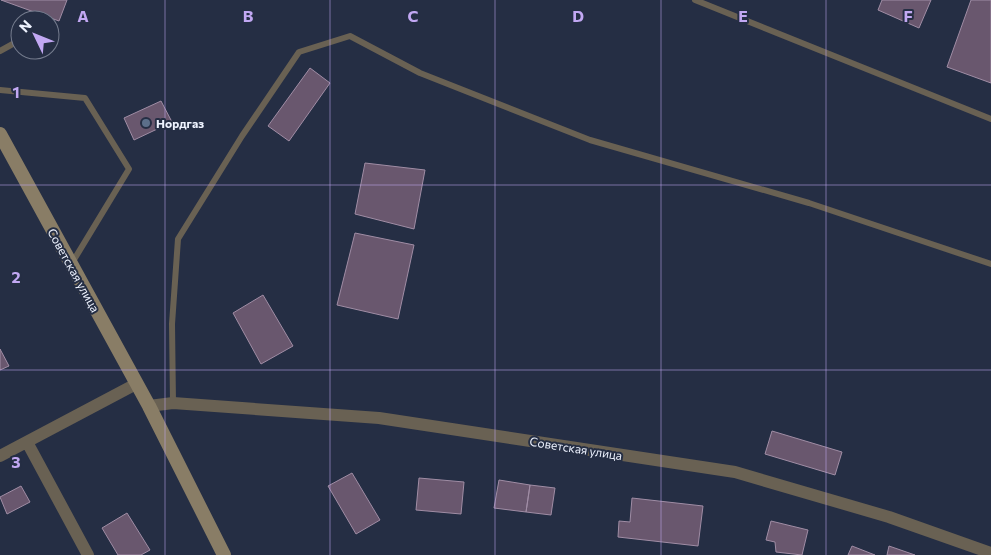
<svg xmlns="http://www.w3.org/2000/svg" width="991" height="555" viewBox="0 0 991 555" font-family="Commissioner,sans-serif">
	<rect width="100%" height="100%" fill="#252e44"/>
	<path fill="#69576e" stroke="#a08da5" d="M1,0H67L59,21Z
		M882,0H931L919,28L878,10Z
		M971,0H991V83L947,67Z
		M310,68L330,83L289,141L268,126Z
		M161,101L172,122L134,140L124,118Z
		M365,163L425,170L414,229L355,214Z
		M355,233L414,245L398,319L337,305Z
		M263,295L293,346L261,364L233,313Z
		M0,349L9,366L0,370Z
		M772,431L842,452L835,475L765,454Z
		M352,473L380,520L356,534L328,486Z
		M419,478L464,482L461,514L416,510Z
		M499,480L530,485L526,512L494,508Z
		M530,485L555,488L551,515L526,512Z
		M21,486L30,502L7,514L0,497Z
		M632,498L703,506L698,546L618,537L619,521L630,522Z
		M127,513L150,550L141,555H118L102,528Z
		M771,521L808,530L802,555L776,552L775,542L766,540Z
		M852,546L875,555H848Z
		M889,546L915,555H887Z"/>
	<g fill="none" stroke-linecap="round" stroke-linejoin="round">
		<path stroke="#696153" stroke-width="6" d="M695,0L991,119
			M0,51L20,40
			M0,90L85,98L129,169L72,263
			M173,403L172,324L178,239L242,136L299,52L350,36L420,73L590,140L809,203L991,264"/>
		<path stroke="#696153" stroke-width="12" d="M149,406L173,403L379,418L735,472L889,517L991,553
			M27,442L88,555
			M0,456L136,384"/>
		<path stroke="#897d66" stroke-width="14" d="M0,134L149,406L224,555"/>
	</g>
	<path fill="none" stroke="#c2a8f3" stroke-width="1" stroke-opacity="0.55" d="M165,0V555M330,0V555M495,0V555M661,0V555M826,0V555M0,185H991M0,370H991"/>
	<circle fill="#5c6f8a" stroke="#252e44" stroke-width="2" cx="146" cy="123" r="5"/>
	<g text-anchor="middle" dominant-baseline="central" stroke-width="4" stroke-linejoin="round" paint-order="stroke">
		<g font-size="12" font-weight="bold" fill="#edf2fe" stroke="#252e44" text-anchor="start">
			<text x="156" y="123">Нордгаз</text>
		</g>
		<g font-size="12" fill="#edf2fe" stroke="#252e44">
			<text transform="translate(74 270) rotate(61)">Советская улица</text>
			<text transform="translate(576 448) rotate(9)">Советская улица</text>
		</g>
	</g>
	<g font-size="16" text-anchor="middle" font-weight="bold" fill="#c2a8f3" stroke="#252e44" stroke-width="4" stroke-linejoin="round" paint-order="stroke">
		<text x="83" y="22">A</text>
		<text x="248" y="22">B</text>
		<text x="413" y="22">C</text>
		<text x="578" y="22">D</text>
		<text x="743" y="22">E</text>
		<text x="908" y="22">F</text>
		<text x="16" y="98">1</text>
		<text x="16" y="283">2</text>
		<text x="16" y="468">3</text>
	</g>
	<g transform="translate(35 35) rotate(313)"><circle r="24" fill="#252e44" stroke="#757c8e"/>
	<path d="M0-4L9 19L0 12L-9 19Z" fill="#c2a8f3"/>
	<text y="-8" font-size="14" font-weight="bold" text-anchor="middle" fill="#edf2fe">N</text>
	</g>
</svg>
